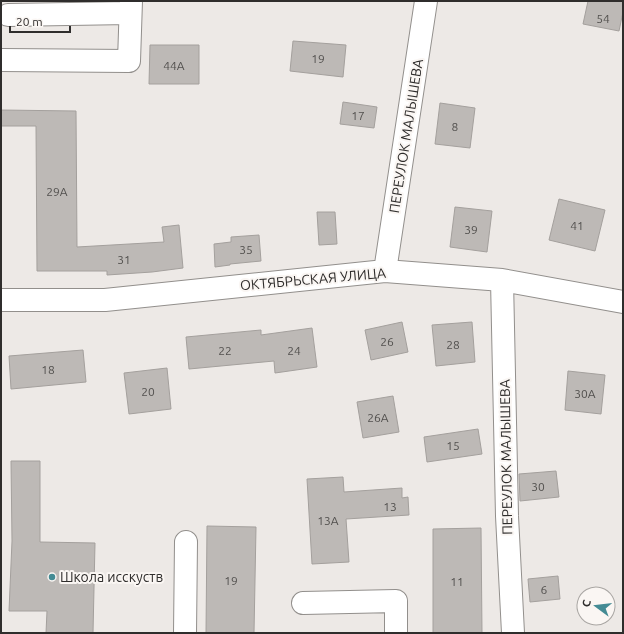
<svg xmlns="http://www.w3.org/2000/svg" width="624" height="634" viewBox="0 0 624 634" font-family="Ubuntu,sans-serif">
	<rect width="100%" height="100%" fill="#ede9e6"/>
	<path fill="#bdb9b6" stroke="#a4a09d" d="M588,1H623V12L619,31L583,24Z
		M293,41L346,45L343,77L290,71Z
		M150,45H199V84H149Z
		M343,102L377,107L374,128L340,124Z
		M440,103L475,108L470,148L435,144Z
		M1,110L76,111L77,247L164,242L162,227L179,225L183,268L152,272L107,275V271H37L36,126H1Z
		M559,199L605,210L595,251L549,240Z
		M455,207L492,211L487,252L450,247Z
		M317,212H335L337,244L319,245Z
		M259,235L261,261L230,264V265L215,267L214,244L231,242V237Z
		M402,322L408,352L371,360L365,330Z
		M472,322L475,362L436,366L432,325Z
		M312,328L317,367L275,373L274,361L189,369L186,337L261,330V335Z
		M83,350L86,382L11,389L9,356Z
		M167,368L171,409L129,414L124,373Z
		M568,371L605,375L601,414L565,410Z
		M393,396L399,432L363,438L357,402Z
		M478,429L482,454L427,462L424,437Z
		M11,461H40V542L95,543L93,633H46L47,611H9L12,541Z
		M556,471L559,497L520,501L519,474Z
		M343,477L344,492L402,488V498L408,497L409,515L346,519L349,562L312,564L307,479Z
		M207,526L256,527L254,633H206Z
		M481,528L482,633H433V529Z
		M558,576L560,599L530,602L528,579Z"/>
	<g fill="none" stroke-linecap="round" stroke-linejoin="round">
		<g stroke="#928f8c" stroke-width="24">
			<path id="minor" d="M8,15L129,13
				M1,60L129,61L131,1
				M385,271L426,1
				M502,280L507,516L513,633
				M1,300H105L385,271L502,280L623,302
				M303,603L396,601V633
				M185,633L186,542"/>
		</g>
		<use href="#minor" stroke="#fff" stroke-width="22"/>
	</g>
	<circle fill="#448b94" stroke="#faf6f3" stroke-width="1.5" cx="52" cy="577" r="4"/>
	<g text-anchor="middle" dominant-baseline="central" stroke-width="4" stroke-linejoin="round" paint-order="stroke">
		<g font-size="12" fill="#52504e">
			<text x="603" y="18">54</text>
			<text x="318" y="58">19</text>
			<text x="174" y="65">44А</text>
			<text x="358" y="115">17</text>
			<text x="455" y="126">8</text>
			<text x="57" y="191">29А</text>
			<text x="577" y="225">41</text>
			<text x="471" y="229">39</text>
			<text x="246" y="249">35</text>
			<text x="124" y="259">31</text>
			<text x="387" y="341">26</text>
			<text x="453" y="344">28</text>
			<text x="225" y="350">22</text>
			<text x="294" y="350">24</text>
			<text x="48" y="369">18</text>
			<text x="148" y="391">20</text>
			<text x="585" y="393">30А</text>
			<text x="378" y="417">26А</text>
			<text x="453" y="445">15</text>
			<text x="538" y="486">30</text>
			<text x="390" y="506">13</text>
			<text x="328" y="520">13А</text>
			<text x="231" y="580">19</text>
			<text x="457" y="581">11</text>
			<text x="544" y="589">6</text>
		</g>
		<g font-size="14" fill="#2f2d2c" stroke="#faf6f3">
			<text transform="translate(406 136) rotate(-81)">ПЕРЕУЛОК МАЛЫШЕВА</text>
			<text transform="translate(313 279) rotate(-5)">ОКТЯБРЬСКАЯ УЛИЦА</text>
			<text transform="translate(506 457) rotate(-91)">ПЕРЕУЛОК МАЛЫШЕВА</text>
		</g>
		<g font-size="14" fill="#2f2d2c" stroke="#faf6f3" text-anchor="start">
			<text x="60" y="577">Школа исскуств</text>
		</g>
	</g>
	<rect width="624" height="634" fill="none" stroke="#2f2d2c" stroke-width="4"/>
	<g transform="translate(596 606) rotate(285)"><circle r="19" fill="#faf6f3" stroke="#a9a6a3"/>
	<path d="M0-3L7 15L0 10L-7 15Z" fill="#448b94"/>
	<text y="-6" font-size="11" font-weight="bold" text-anchor="middle" fill="#2f2d2c">С</text>
	</g>
	<path d="M10 26v6h60v-6" fill="none" stroke="#2f2d2c" stroke-width="2"/>
	<text x="16" y="26" font-size="12" fill="#2f2d2c" stroke="#faf6f3" stroke-width="3" paint-order="stroke">20 m</text>
</svg>
